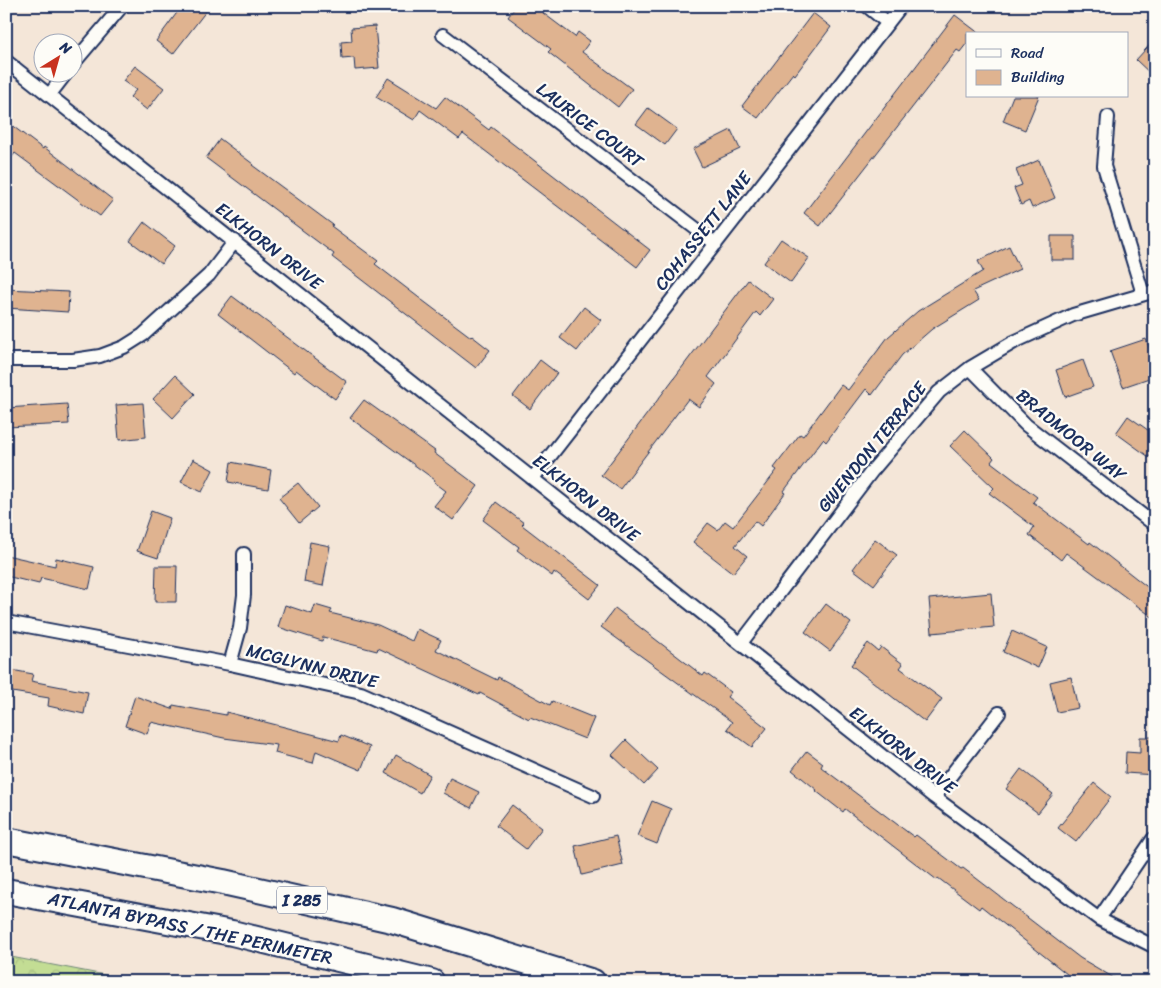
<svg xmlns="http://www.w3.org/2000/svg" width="1161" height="988" viewBox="0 0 1161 988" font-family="Sriracha,sans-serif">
	<defs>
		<pattern id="forest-crowns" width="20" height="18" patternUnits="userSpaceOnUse" patternTransform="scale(1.25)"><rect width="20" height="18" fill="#c3dd94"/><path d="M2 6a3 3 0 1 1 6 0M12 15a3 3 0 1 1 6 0" fill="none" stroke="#a7be82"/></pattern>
	</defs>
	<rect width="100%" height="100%" fill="#f4e6d8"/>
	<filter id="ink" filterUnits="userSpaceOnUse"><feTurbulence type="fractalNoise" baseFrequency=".02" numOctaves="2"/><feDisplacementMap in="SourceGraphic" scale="10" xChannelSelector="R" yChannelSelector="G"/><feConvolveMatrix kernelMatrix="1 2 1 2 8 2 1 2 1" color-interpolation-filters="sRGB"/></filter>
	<g filter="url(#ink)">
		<path fill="url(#forest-crowns)" stroke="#6f8679" d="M6,956L141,982H6Z"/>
		<path fill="#dfb390" stroke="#1b2f5e" d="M182,6H210L173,54L156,41Z
			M516,6H548L543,13L575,37L578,32L590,41L582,52L632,89L618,107L548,52L551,49L508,17Z
			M813,13L831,27L795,75L793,73L758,118L742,106Z
			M955,15L980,34H967V43L960,52L957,50L820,226L804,213Z
			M375,26L379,68L355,70L354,58L342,59L341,42L352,41L351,28Z
			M1155,39V78L1136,60Z
			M135,66L164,88L147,110L130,97L136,90L123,81Z
			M388,78L436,108L445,97L489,130L491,127L650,250L637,267L463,134L459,139L420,110L414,120L376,97Z
			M1013,96H1039L1025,130L1003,121Z
			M648,108L677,129L665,145L636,124Z
			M6,121L43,149L44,147L113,200L100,216L15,153L6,165Z
			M731,130L740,149L702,167L693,149Z
			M220,139L253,164L252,165L333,225L331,226L378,261L375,264L418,297L471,337L472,336L490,350L476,368L332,257L334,254L206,158Z
			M1039,160L1055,198L1032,208L1029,201L1021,205L1014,188L1022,185L1016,170Z
			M144,222L175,246L161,264L130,241Z
			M1051,236H1075V260H1051Z
			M781,239L809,258L791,283L764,263Z
			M1009,246L1020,269L973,291L979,300L932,329L902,355L872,395L866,389L826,442L823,439L784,491L785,493L761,526L755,521L735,546L747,556L733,573L693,542L708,523L718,530L725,521L733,527L777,470L774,468L800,434L803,436L841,385L848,390L888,337L918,311L983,271L978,261Z
			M748,280L773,299L760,316L756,312L708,377L716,384L699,407L688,399L620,489L601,475Z
			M6,289L69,292L68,312L6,308Z
			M232,296L347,382L335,399L296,370L294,373L218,314Z
			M584,307L601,320L577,351L560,338Z
			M1146,339L1155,364V376L1123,387L1110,351Z
			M540,360L557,373L530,409L513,396Z
			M1083,360L1093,387L1065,397L1056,370Z
			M175,375L195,394L173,418L153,399Z
			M364,400L435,451L434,453L478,486L453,520L434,506L446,491L434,482L435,480L350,418Z
			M143,403L146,437L119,440L116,405Z
			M67,404L69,424L6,427V408Z
			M1128,416L1155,435V449L1149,457L1116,433Z
			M965,430L994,458L991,462L1037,497L1033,502L1089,544L1090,542L1155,593V619L1066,553L1061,560L1029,535L1034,527L989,493L994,488L950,446Z
			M193,459L213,470L202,492L181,482Z
			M231,462L271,470L268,489L228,482Z
			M298,483L318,507L299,523L279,498Z
			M496,502L524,523L522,525L600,585L589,599L554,572L552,576L517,550L519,547L483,520Z
			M151,511L170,518L158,558L137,551Z
			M875,539L897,555L874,585L853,569Z
			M310,542L330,546L323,586L304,582Z
			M6,555L55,566L56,558L94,567L89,589L41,578L39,584L6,576Z
			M156,566H177L176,602H155Z
			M991,593L994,627L932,633L929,599Z
			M826,604L851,623L830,651L805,632Z
			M285,605L312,614L315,605L332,610L330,613L378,625L412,641L417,629L441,640L436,650L497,680L498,677L550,705L552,701L594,718L585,739L530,717L529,719L480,693L479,695L378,648L377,651L323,637L322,641L278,627Z
			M615,608L703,676L705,673L731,692L727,697L767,728L752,747L727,729L732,722L601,627Z
			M1012,631L1047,647L1038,668L1003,652Z
			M868,643L878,651L881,647L903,664L900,668L942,699L925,722L851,665Z
			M6,669L33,674L31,681L88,692L84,714L48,706L49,698L6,691Z
			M1071,677L1078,708L1057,712L1050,682Z
			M135,696L172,709L173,705L226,715V712L339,741L341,735L370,747L361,770L316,751L313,763L275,753L277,745L224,738L151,722L147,734L125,726Z
			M1140,737H1155V775L1125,773L1126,752L1140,753Z
			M626,740L658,770L644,785L612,755Z
			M807,751L823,763L821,767L914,837L916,835L961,869L963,868L1080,958L1121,982H1077L981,906L979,909L938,878L937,880L845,809L843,812L816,791L817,790L792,770Z
			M396,755L430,775L420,793L386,773Z
			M1021,769L1053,794L1038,813L1006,789Z
			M450,778L479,792L471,808L443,793Z
			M1094,783L1111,797L1076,842L1058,828Z
			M652,801L671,809L657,844L637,836Z
			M512,805L542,828L526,849L496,826Z
			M616,836L623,865L582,875L575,846Z"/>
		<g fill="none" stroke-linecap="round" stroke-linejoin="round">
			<g stroke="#1b2f5e" stroke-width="16">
				<path id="minor" d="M867,6L888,23
					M443,35L716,244
					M6,61L934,797L1099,919L1155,947
					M72,65L122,6
					M50,94L67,72
					M1108,117L1104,166L1143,294
					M6,360H73L100,356L124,347L143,335L209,275L235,241
					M970,368L1026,425L1155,525
					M533,478L901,6
					M6,622L230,664L361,693L593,796
					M741,643L872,471L939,392L970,368L1014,342L1073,315L1155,291
					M230,664L240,628L244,595V554
					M934,797L999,713
					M1099,919L1153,839"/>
			</g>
			<g stroke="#1b2f5e" stroke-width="28">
				<path id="motorway" d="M6,840L223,882L392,920L593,982
					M6,891L232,933L432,982"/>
			</g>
			<use href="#minor" stroke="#fdfcf7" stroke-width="12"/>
			<use href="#motorway" stroke="#fdfcf7" stroke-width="24"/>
		</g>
	</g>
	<g text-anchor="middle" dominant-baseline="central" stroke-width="4.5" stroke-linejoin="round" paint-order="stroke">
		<rect fill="#fdfcf7" stroke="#5f6c8c" stroke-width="1" x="277" y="886.5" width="50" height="27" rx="4"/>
		<g font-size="16" font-weight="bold" fill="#1b2f5e">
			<text x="302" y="900">I 285</text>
		</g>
		<g font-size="18" fill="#1b2f5e" stroke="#fdfcf7">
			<text transform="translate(590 125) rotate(37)">LAURICE COURT</text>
			<text transform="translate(703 231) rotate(-52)">COHASSETT LANE</text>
			<text transform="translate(269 246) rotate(38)">ELKHORN DRIVE</text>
			<text transform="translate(1071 435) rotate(39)">BRADMOOR WAY</text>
			<text transform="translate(872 447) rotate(-51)">GWENDON TERRACE</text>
			<text transform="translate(586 498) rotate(38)">ELKHORN DRIVE</text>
			<text transform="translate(312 666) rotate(14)">MCGLYNN DRIVE</text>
			<text transform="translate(903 750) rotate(38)">ELKHORN DRIVE</text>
			<text transform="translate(190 928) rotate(12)">ATLANTA BYPASS / THE PERIMETER</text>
		</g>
	</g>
	<rect width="1161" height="988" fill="none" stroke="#fdfcf7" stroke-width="25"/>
	<rect x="12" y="12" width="1136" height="963" fill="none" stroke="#1b2f5e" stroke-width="2" filter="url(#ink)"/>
	<rect x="966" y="32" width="162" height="65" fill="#fdfcf7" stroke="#a3aaba"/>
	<rect x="976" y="49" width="25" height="8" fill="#fdfcf7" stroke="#a3aaba"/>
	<text x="1011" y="58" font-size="15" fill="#1b2f5e">Road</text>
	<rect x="976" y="70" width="25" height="15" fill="#dfb390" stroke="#a3aaba"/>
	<text x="1011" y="82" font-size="15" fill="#1b2f5e">Building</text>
	<g transform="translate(58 58) rotate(37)"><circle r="24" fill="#fdfcf7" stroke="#a3aaba"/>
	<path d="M0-4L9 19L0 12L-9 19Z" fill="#c8321e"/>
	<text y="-8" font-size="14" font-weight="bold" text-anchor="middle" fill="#1b2f5e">N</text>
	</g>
</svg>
